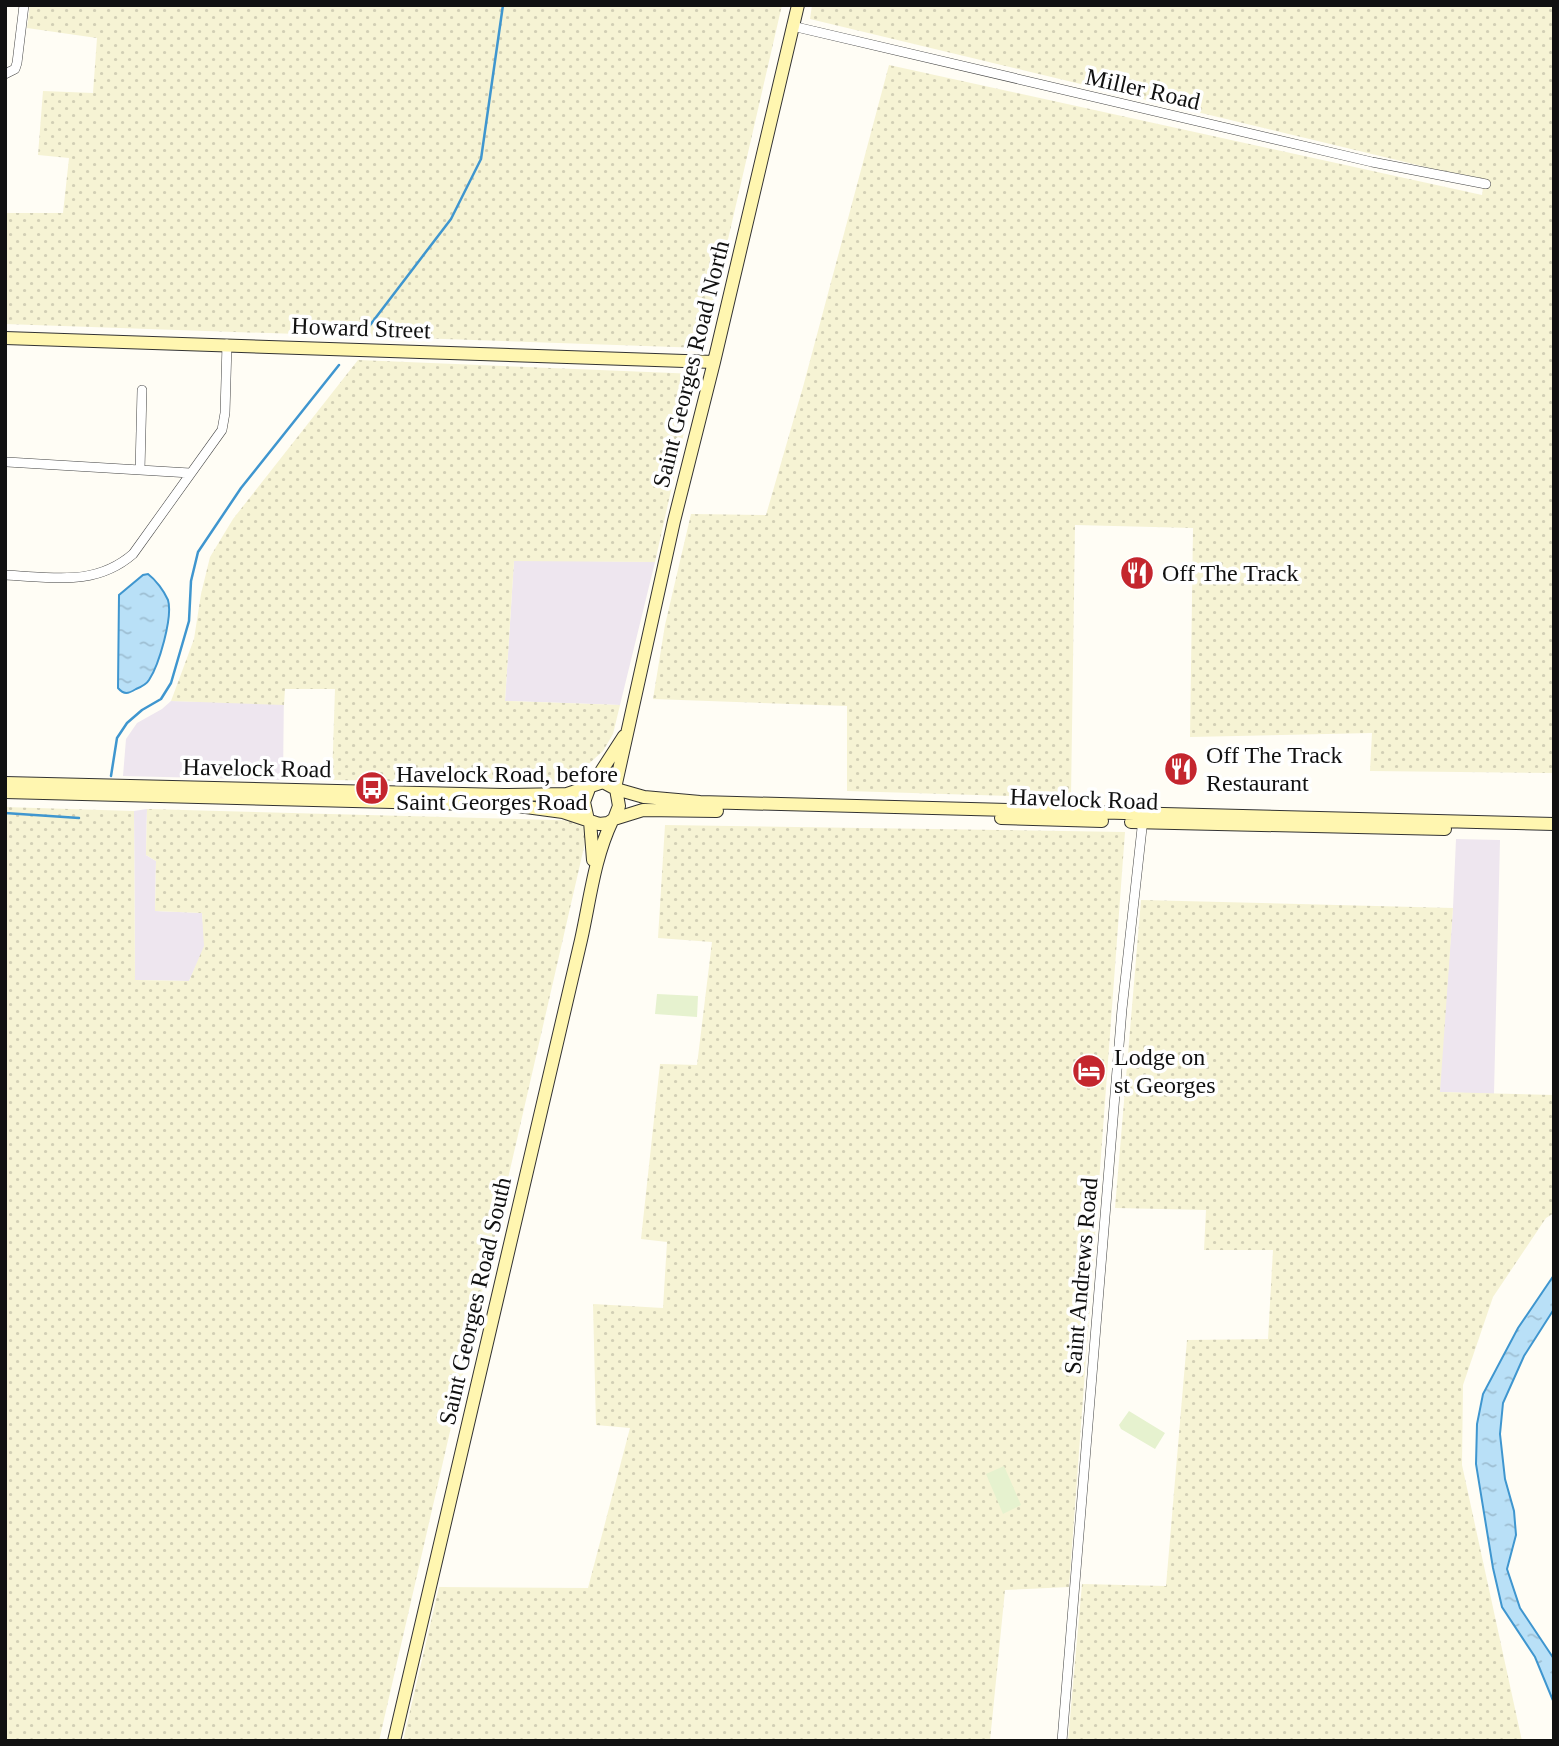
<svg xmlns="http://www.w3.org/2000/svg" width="1559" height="1746" viewBox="0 0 1559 1746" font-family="'Times New Roman',serif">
	<defs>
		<pattern id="farmland-dots" width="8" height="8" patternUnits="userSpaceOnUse" patternTransform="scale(1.75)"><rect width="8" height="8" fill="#f6f3d4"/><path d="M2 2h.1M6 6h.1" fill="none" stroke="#d2cfb5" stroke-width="1.8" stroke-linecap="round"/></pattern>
		<pattern id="water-ripples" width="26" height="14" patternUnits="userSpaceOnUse" patternTransform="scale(1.75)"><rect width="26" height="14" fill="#b9e0f7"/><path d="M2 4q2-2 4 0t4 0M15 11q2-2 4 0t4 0" fill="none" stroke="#9ebfd3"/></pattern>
	</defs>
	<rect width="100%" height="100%" fill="#fffdf5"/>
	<path fill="#eee6ef" d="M514,560L655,562L620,705L505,701Z
		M284,689L283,780L123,776L126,739L137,723L162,709L171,701L284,704Z
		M147,809L146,855L156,861L155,911L202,913L205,946L189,981L135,980L134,811Z
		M1456,839L1500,840L1494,1094L1439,1092L1453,908Z"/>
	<path fill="url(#farmland-dots)" d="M30,5H782L703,348L5,324V213H63L69,158L38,155L43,91L93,93L97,38L27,28Z
		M812,5H1554V773L1370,771L1372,733L1190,737L1193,528L1075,525L1071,798L847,791V706L653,699L665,625L691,514L766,515L803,387L889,65L1482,195L1484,181L810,19Z
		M358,360L697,374L655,562L514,561L505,701L620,705L613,734L603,751L574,777L560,784L332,780L335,689H285L284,705L171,701L194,639L201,594L210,557L233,519Z
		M5,807L134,811L135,980L189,981L204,946L202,913L155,911L156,861L146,855L147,809L590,821L379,1741H5Z
		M665,825L1125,832L1069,1587L1005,1590L990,1741H403L439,1587L588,1588L630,1428L596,1425L593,1304L663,1308L667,1242L641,1239L660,1064L697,1065L712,942L658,938Z
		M1141,900L1453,908L1440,1092L1554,1095V1213L1546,1218L1493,1297L1463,1385L1462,1465L1522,1741H1068L1082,1584L1166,1586L1187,1340L1268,1339L1273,1250H1204L1206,1210L1115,1208Z"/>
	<path fill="#e6f2cf" d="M657,994L698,996L697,1017L655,1014Z
		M1129,1411L1165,1433L1155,1449L1121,1429L1119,1425Z
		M1004,1466L1021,1505L1003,1514L986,1474Z"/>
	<path fill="url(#water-ripples)" stroke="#3f96cf" stroke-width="2" d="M148,574C156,580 164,591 168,600C173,617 159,665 149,680C146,685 141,687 136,689C128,694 124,695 118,688L119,595L143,575Z
		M1554,1275V1309L1524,1356L1503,1403L1500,1434L1505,1479L1514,1511L1516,1535L1507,1569L1520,1608L1554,1659V1703L1535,1657L1502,1607L1493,1568L1476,1464L1477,1424L1483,1394L1518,1328Z"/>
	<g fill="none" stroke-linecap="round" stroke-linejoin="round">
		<path stroke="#3f96cf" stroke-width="2.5" d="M364,333L451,219L481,159L503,5
			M111,776L117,738L127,723L142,710L161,699L171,683L189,621L191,581L198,552L241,488L339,365
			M5,813L79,818"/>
		<g stroke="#444" stroke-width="10">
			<path id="street" d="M792,26L1372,162L1486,184
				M5,74L15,69L17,63L24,5
				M7,462L190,473
				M140,470L142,390
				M5,575C52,577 95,587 133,554L222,430L225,413L227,344
				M1062,1741L1122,1009L1143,819"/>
		</g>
		<g stroke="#333" stroke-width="14">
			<path id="secondary" d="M5,338L714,362
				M5,783L504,795L567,794L603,782L616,789L644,797L700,802L1554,824
				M593,784L624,736
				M615,788L674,521L714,362L798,5
				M5,792L511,805L563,812L599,824L608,823L614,819L643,810L717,811
				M1001,818L1102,821
				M614,819L619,806L616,789
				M588,820L584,802L590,786
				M590,821L593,860
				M1131,822L1445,829
				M394,1741L581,940C590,900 594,859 612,821"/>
		</g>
		<use href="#street" stroke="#fff" stroke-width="9"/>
		<use href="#secondary" stroke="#fff6b0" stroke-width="12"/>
	</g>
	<defs>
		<g id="restaurant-disc" transform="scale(1.75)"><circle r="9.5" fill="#c4262e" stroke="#fff"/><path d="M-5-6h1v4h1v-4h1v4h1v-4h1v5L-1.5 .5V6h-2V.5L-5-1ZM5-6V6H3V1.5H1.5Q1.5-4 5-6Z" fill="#fff"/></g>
		<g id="bus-disc" transform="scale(1.75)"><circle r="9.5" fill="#c4262e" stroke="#fff"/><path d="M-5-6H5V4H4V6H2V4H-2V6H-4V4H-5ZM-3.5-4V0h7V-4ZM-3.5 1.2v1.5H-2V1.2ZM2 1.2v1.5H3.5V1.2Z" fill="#fff"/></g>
		<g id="hotel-disc" transform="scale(1.75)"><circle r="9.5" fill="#c4262e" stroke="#fff"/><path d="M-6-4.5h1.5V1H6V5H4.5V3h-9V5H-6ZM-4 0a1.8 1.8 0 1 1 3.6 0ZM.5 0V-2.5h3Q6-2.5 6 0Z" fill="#fff"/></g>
	</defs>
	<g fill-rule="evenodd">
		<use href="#restaurant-disc" x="1137" y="573"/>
		<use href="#restaurant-disc" x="1181" y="769"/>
		<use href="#bus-disc" x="372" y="788"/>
		<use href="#hotel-disc" x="1089" y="1071"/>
	</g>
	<g text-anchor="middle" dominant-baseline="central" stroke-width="7" stroke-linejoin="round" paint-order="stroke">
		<g font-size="24" fill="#111" stroke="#fff">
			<text transform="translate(1143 89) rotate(13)">Miller Road</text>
			<text transform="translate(361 328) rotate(2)">Howard Street</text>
			<text transform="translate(691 364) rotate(-76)">Saint Georges Road North</text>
			<text transform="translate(257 768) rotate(1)">Havelock Road</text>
			<text transform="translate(1084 799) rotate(2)">Havelock Road</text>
			<text transform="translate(1081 1276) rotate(-85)">Saint Andrews Road</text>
			<text transform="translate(475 1301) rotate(-77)">Saint Georges Road South</text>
		</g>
		<g font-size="24" fill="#111" stroke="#fff" text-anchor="start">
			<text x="1162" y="573">Off The Track</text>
			<text x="1206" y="755">Off The Track<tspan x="1206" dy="28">Restaurant</tspan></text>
			<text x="396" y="774">Havelock Road, before<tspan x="396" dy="28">Saint Georges Road</tspan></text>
			<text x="1114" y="1057">Lodge on<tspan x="1114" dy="28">st Georges</tspan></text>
		</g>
	</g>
	<rect width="1559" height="1746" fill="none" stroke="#111111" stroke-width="14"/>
</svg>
